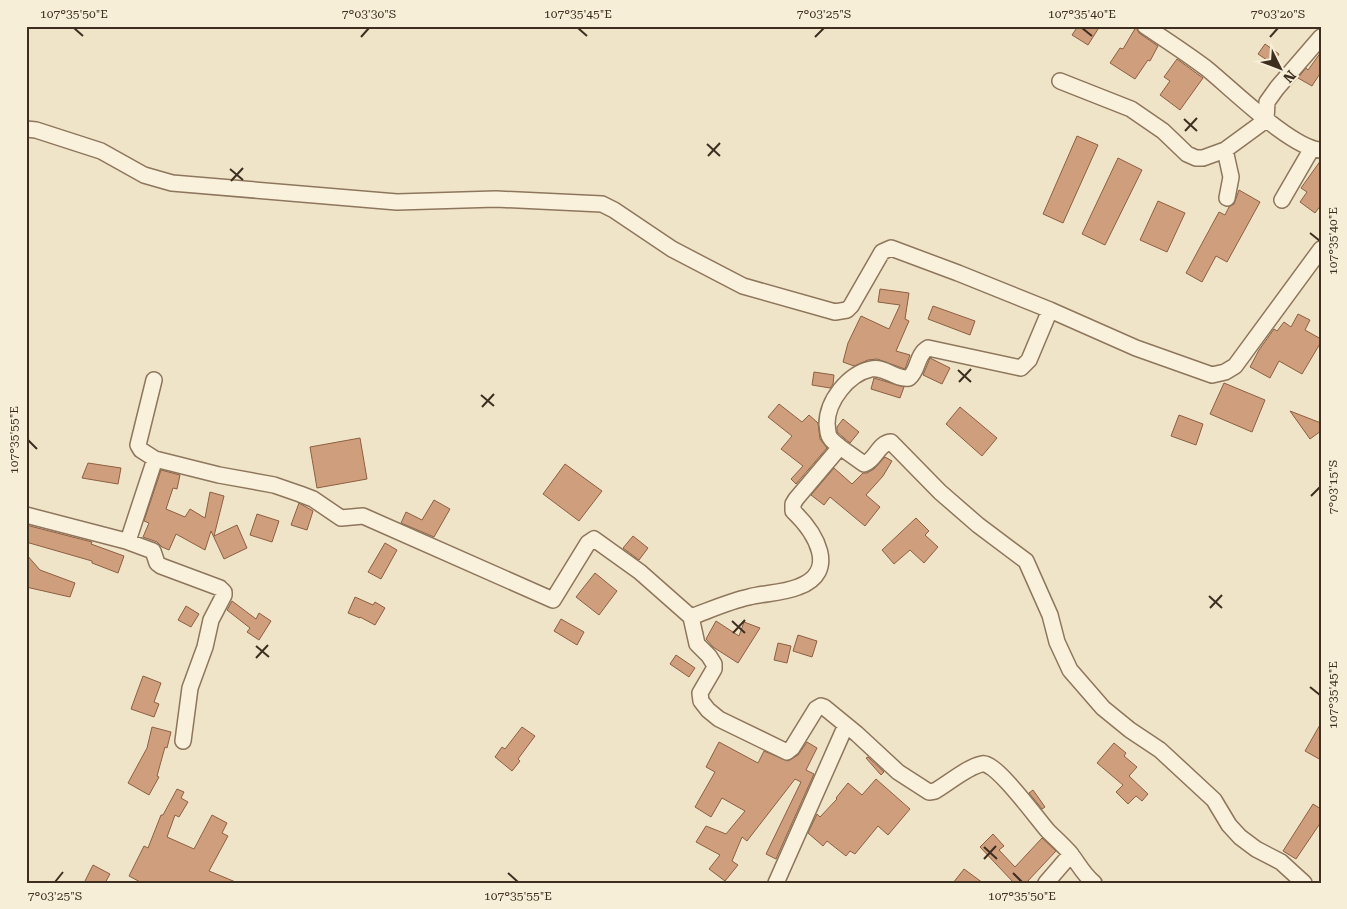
<svg xmlns="http://www.w3.org/2000/svg" width="1347" height="909" viewBox="0 0 1347 909" font-family="'Roboto Serif',serif">
	<rect width="100%" height="100%" fill="#f0e4c8"/>
	<path fill="#cf9f7d" stroke="#8d5f41" d="M1078,26H1100L1088,45L1072,35Z
		M1136,27L1139,33L1158,46L1150,61L1148,60L1135,79L1110,63L1120,48L1123,49Z
		M1265,44L1279,54L1273,64L1258,54Z
		M1321,52V72L1312,86L1298,78L1306,68L1308,70Z
		M1177,59L1203,78L1180,110L1160,95L1170,81L1164,77Z
		M1077,136L1098,145L1063,223L1043,214Z
		M1118,158L1142,170L1105,245L1082,234Z
		M1321,160V205L1315,213L1300,202L1307,192L1301,188Z
		M1239,190L1260,202L1227,262L1216,256L1202,282L1186,273L1219,212L1225,215L1229,207L1234,204Z
		M1158,201L1185,213L1167,252L1140,240Z
		M880,289L909,293L905,319L909,321L896,351L910,355L905,369L877,359L868,360L854,366L843,362L848,343L861,316L889,329L900,305L878,302Z
		M933,306L975,321L970,335L928,319Z
		M1298,314L1310,320L1305,330L1321,339V342L1302,374L1279,361L1270,378L1250,367L1259,350L1274,329L1277,331L1284,322L1291,327Z
		M930,358L950,368L942,384L923,375Z
		M814,372L834,375L833,384L830,388L812,385Z
		M874,378L904,387L900,398L871,389Z
		M1224,383L1265,400L1252,432L1210,414Z
		M779,404L802,422L809,415L818,423L820,439L827,448L796,484L791,479L803,466L781,449L792,436L768,417Z
		M960,407L997,438L982,456L946,424Z
		M1290,411L1321,423V431L1310,439Z
		M1179,415L1203,424L1196,445L1171,436Z
		M843,419L859,432L850,443L837,432V427Z
		M360,438L367,479L317,488L310,447Z
		M885,457L892,461L883,476L866,495L880,507L865,526L830,497L824,505L811,495L834,468L852,484L863,473H867L874,469Z
		M88,463L121,468L118,484L82,478Z
		M565,464L602,491L579,521L543,494Z
		M161,470L180,475L177,489L173,488L166,509L185,517L190,509L205,518L210,492L224,496L214,536L237,525L247,548L224,559L211,531L205,550L176,534L169,550L162,547L157,542L143,537L149,523L144,521Z
		M434,500L450,509L434,537L401,523L406,512L422,520Z
		M299,503L313,511L307,530L291,525Z
		M257,514L279,521L272,542L250,535Z
		M916,518L929,531L925,535L938,547L924,563L910,550L894,564L882,550Z
		M26,525L92,542L91,544L124,556L118,573L92,563V561L26,542Z
		M633,536L648,548L639,560L623,548Z
		M385,543L397,550L381,579L368,572Z
		M26,554L40,570L75,583L70,597L26,587Z
		M595,573L617,591L599,615L576,597Z
		M355,597L373,605L375,602L385,608L375,625L360,617V618L348,613Z
		M232,601L256,619L259,613L271,621L259,640L247,632L250,628L227,610Z
		M186,606L199,614L191,627L178,620Z
		M561,619L584,632L577,645L554,631Z
		M716,621L739,636L744,622L760,628L738,663L713,647L706,639Z
		M798,635L817,641L812,657L793,651Z
		M778,643L791,646L787,663L774,660Z
		M676,655L695,668L689,677L670,664Z
		M143,676L161,683L154,702L159,704L154,717L131,709Z
		M1321,723V760L1305,751Z
		M152,727L171,732L167,748L165,747L157,776L159,777L149,795L128,783L147,748Z
		M522,727L535,736L518,759L520,761L512,771L495,757L502,747L505,749Z
		M719,742L758,763L764,751L788,761L798,755L807,742L817,748L806,770L814,774L776,859L766,854L801,782L795,779L747,841L742,837L732,861L738,865L725,881L709,869L720,855L696,842L706,826L726,834L745,811L722,798L711,817L695,807L715,772L706,767Z
		M1114,743L1126,753L1124,756L1137,767L1129,776L1148,794L1142,801L1136,796L1128,804L1116,792L1123,785L1097,763Z
		M868,757L884,772L881,775L866,758Z
		M876,779L910,809L888,835L878,826L855,854L850,851L846,856L827,841L823,846L808,833L817,814L820,817L837,799L836,798L848,783L862,795Z
		M177,789L184,792L181,798L188,802L179,817L175,815L167,837L194,849L212,815L227,823L222,833L228,836L209,871L238,883H142L129,876L144,846L148,848L161,815H163Z
		M1033,790L1045,807L1042,809L1029,793Z
		M1313,804L1321,809V822L1296,859L1283,851Z
		M993,834L1004,846L999,850L1015,867L1042,838L1056,851L1026,883H1014L980,847Z
		M93,865L110,874L105,883H84Z
		M964,869L983,883H953Z"/>
	<g fill="none" stroke-linecap="round" stroke-linejoin="round">
		<g stroke="#8d765c" stroke-width="18">
			<path id="street" d="M1145,26C1166,40 1186,53 1206,68C1231,88 1292,149 1321,150
				M1060,81L1131,109L1163,131L1187,154L1196,158H1203L1225,150L1266,120L1267,102L1277,88L1321,37
				M26,129L36,130L101,151L144,175L172,183L397,202L496,199L602,204L614,210L672,249L743,286L835,312L847,310L851,306L882,252L891,248L958,273L1050,310L1136,348L1212,375L1225,372L1235,366L1321,249
				M1225,150L1231,177L1227,198
				M1282,200L1311,150
				M154,380L138,445L141,450L155,459L219,475L274,485L300,494L313,499L341,518L363,516L553,600L588,543L594,539L640,572L691,617C710,610 730,601 749,597C765,593 783,593 798,587C840,572 815,532 793,511V504L796,499L840,447L864,464C876,460 878,443 891,442L940,492L978,525L1026,561L1050,615L1057,642L1070,670L1103,708L1130,730L1160,750L1214,800L1229,825L1240,837L1256,849L1281,862L1304,883
				M840,447C837,444 833,442 831,439C827,435 828,429 827,424C827,401 848,374 871,369C885,366 895,380 909,378C919,370 916,355 928,348L1021,368L1029,360L1050,310
				M26,515L126,541L129,538L155,459
				M126,541L153,551L157,563L161,566L220,588L224,592V595L211,620L205,647L190,688L183,741
				M691,617L697,644L709,656L714,664V669L700,693L701,701L708,710L719,719L787,752L792,748L816,709L821,706L824,707L857,734L898,772L929,792L935,791C949,783 967,767 982,764C995,760 1038,820 1048,831C1055,838 1063,845 1070,853C1078,863 1083,874 1094,883
				M776,883L846,725
				M1046,883L1071,854"/>
		</g>
		<use href="#street" stroke="#faf1dc" stroke-width="15"/>
	</g>
	<path fill="none" stroke="#3d2e20" stroke-width="2" d="M74,28L83,36M578,28L587,36M1082,28L1092,36M361,37L369,28M815,37L824,28M1270,37L1278,28M1184,119L1197,131M1185,131L1197,118M707,144L720,156M708,156L720,143M230,169L243,180M231,181L243,168M1310,233L1320,241M958,370L971,382M959,382L971,369M481,395L494,406M482,407L494,394M28,440L37,449M1311,496L1320,487M1209,596L1222,608M1210,608L1222,595M732,621L745,633M733,633L745,620M256,646L269,657M256,658L268,645M1310,687L1320,695M984,847L997,859M984,859L996,846M508,873L518,882M1013,873L1022,882M55,882L63,872"/>
	<rect width="1347" height="909" fill="none" stroke="#f7eed8" stroke-width="55"/>
	<g transform="translate(1280 68) rotate(132)" stroke="#f7eed8" stroke-width="4" paint-order="stroke">
	<path d="M0-4L9 19L0 12L-9 19Z" fill="#3d2e20"/>
	<text y="-8" font-size="14" font-weight="bold" text-anchor="middle" fill="#3d2e20">N</text>
	</g>
	<rect x="28" y="28" width="1292" height="854" fill="none" stroke="#3d2e20" stroke-width="2"/>
	<g font-size="12" text-anchor="middle" fill="#3d2e20">
		<text x="74" y="18">107°35'50"E</text>
		<text x="369" y="18">7°03'30"S</text>
		<text x="578" y="18">107°35'45"E</text>
		<text x="824" y="18">7°03'25"S</text>
		<text x="1082" y="18">107°35'40"E</text>
		<text x="1278" y="18">7°03'20"S</text>
		<text transform="translate(1333 241) rotate(-90)" y="4">107°35'40"E</text>
		<text transform="translate(14 440) rotate(-90)" y="4">107°35'55"E</text>
		<text transform="translate(1333 487) rotate(-90)" y="4">7°03'15"S</text>
		<text transform="translate(1333 695) rotate(-90)" y="4">107°35'45"E</text>
		<text x="55" y="900">7°03'25"S</text>
		<text x="518" y="900">107°35'55"E</text>
		<text x="1022" y="900">107°35'50"E</text>
	</g>
</svg>
